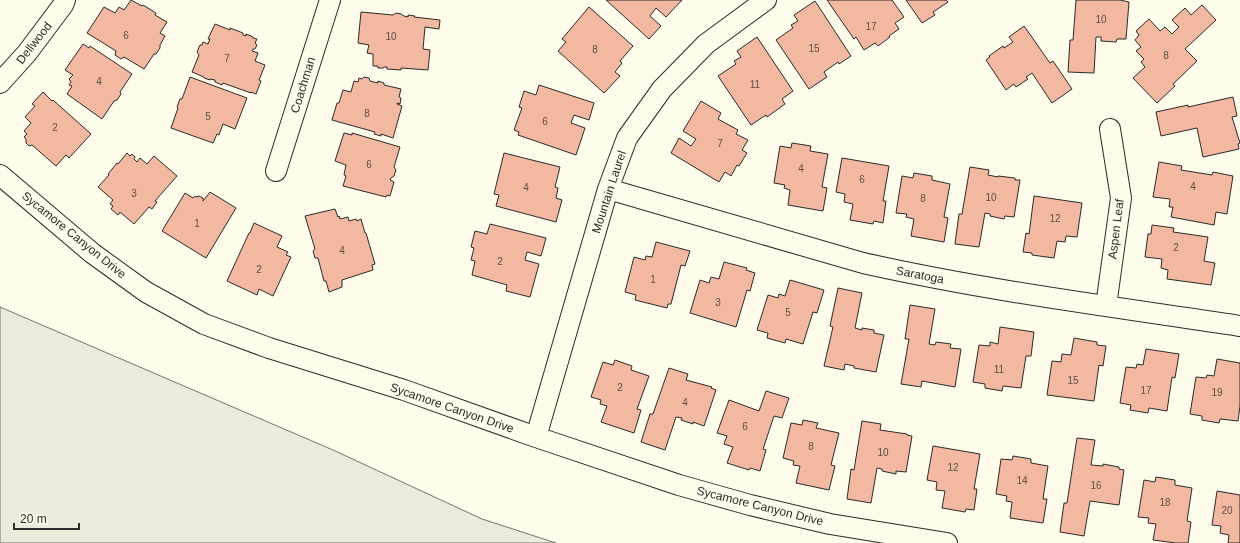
<svg xmlns="http://www.w3.org/2000/svg" width="1240" height="543" viewBox="0 0 1240 543" font-family="Arial,sans-serif">
	<rect width="100%" height="100%" fill="#fdfbea"/>
	<path fill="#ecebdb" stroke="#74746e" d="M0,307L333,450L482,519L556,543H0Z"/>
	<path fill="#f2b8a0" stroke="#2b2b2b" d="M131,0L142,6L143,5L156,13L155,15L167,22L160,33L165,36L160,45V48L156,54H154L144,69L124,57L121,59L115,55L116,51L87,33L104,7L115,13L119,7L124,10Z
		M606,0H682L666,17L656,8L650,16L661,26L649,39Z
		M827,0H892L904,17L895,23L899,29L889,36L890,37L878,46L875,43L864,50L856,37L854,39Z
		M906,0H946L948,2L933,12L935,15L922,23Z
		M1076,0H1120L1129,2L1126,39H1117L1116,42L1101,41V37H1096L1094,73L1068,72L1070,40H1073Z
		M815,1L851,56L839,64L838,62L824,72L827,77L809,89L776,40L793,28L791,25L798,21L794,15Z
		M1202,5L1216,20L1185,49L1197,61L1173,84L1175,86L1157,103L1133,78L1145,67L1141,62L1144,59L1136,51L1141,47L1135,40L1139,35L1136,31L1149,19L1160,31L1165,27L1172,34L1179,27L1172,20L1185,8L1191,15Z
		M589,7L633,46L620,61L622,63L615,72L620,76L604,93L558,51L566,42L562,39Z
		M361,12L393,15L396,13L401,14L404,16L408,17V15L415,16L414,17L440,20L439,29L425,27L423,49L430,50L428,70L401,68V70L387,69V67H384L383,68H378V66H373V54L367,53L369,45L358,43Z
		M215,24L230,30V28L243,33V35L246,36V34L253,37V38L257,39L255,43L257,45L255,49H253L252,51L258,53L255,61L265,65L259,80L261,81L256,94L251,92V93L223,83L222,85L215,82V80L210,79V80L204,78V77L192,72L199,55L197,52L200,45H202L203,42L208,44L210,39H208Z
		M1024,26L1050,63L1053,61L1072,89L1052,103L1032,73L1026,77L1028,79L1016,87L1014,84L1006,90L986,60L990,57L989,56L1003,46L1004,48L1013,42L1009,37Z
		M757,37L793,91L782,99L785,104L767,117L766,115L751,125L718,76L736,64L734,61L741,57L737,51Z
		M83,44L89,48L90,46L132,74L120,92L121,94L117,100L114,101L102,119L67,94L72,86L69,85L71,82L69,79L73,75L65,70Z
		M190,77L247,98L235,129L223,124L219,135L217,134L213,143L171,128L178,108L177,107L180,99H182Z
		M364,77L369,78L370,81L378,83V81L384,83V85L401,89L399,97L401,98L400,104L397,103V104L402,106L393,138L381,134V136L374,134L375,132L332,120L337,103H339L343,90L351,92L354,81L358,82L359,78L362,79Z
		M539,85L594,103L589,120L574,115L571,123L585,128L576,155L518,135L519,132L514,130L522,108L519,107L524,91L536,95Z
		M43,92L52,101L53,100L91,134L69,158L66,155L56,166L32,145L29,146L26,143V139L24,137L27,134L24,131L31,123L25,117L35,106L32,104Z
		M1233,97L1237,116L1232,117L1240,143L1238,144L1239,149L1203,157L1197,128L1161,136L1156,112L1188,105V107Z
		M701,101L721,113L718,119L738,130L736,134L748,140L742,150L747,153L739,166L737,165L731,176L725,172L719,182L671,153L679,138L691,146L696,139L683,131Z
		M344,133L352,135V133L400,147L394,167L396,170L394,176L391,178L390,180L394,182L390,196L387,195L386,197L343,186L346,176L344,175L346,165L335,161Z
		M792,143L811,146L810,151L828,154L822,187L827,188L823,211L788,205L790,190L784,188L785,185L774,183L780,146L791,148Z
		M127,153L130,156L132,154L135,157L134,159L137,162L140,158L147,164L154,156L177,176L155,201L157,202L152,209L149,207L134,224L120,212L118,215L111,209L113,206L110,204L113,200L98,187L109,175L108,174L117,163L118,164Z
		M504,153L560,167L555,187L558,188L556,198L562,200L556,222L496,206L499,195L494,194Z
		M842,158L889,166L883,201H886L883,223L874,221L873,224L850,220L853,204L844,202L845,194L836,192Z
		M1159,162L1182,166L1181,170L1212,175L1213,172L1233,176L1227,214L1216,212L1214,225L1171,217L1173,207H1169L1170,199L1153,197Z
		M970,167L989,170L988,175L998,177V176L1015,178V180H1020L1014,217L1005,216L1004,219L990,216V214L985,213L979,247L955,244L959,214H962Z
		M914,173L932,176V180L950,184L944,217L948,218L944,242L911,236L914,219L906,217L907,214L896,213L902,176L913,178Z
		M210,192L236,208L206,258L162,231L185,193L193,198L195,196L197,197L199,196L203,198V201Z
		M1034,196L1082,203L1077,237L1066,236L1065,242L1057,241L1054,258L1032,255V253L1023,252L1026,233L1029,234Z
		M335,209L338,217L339,216L340,219L348,217L349,221L356,219L357,221L361,219L365,233H366L375,264L372,265L373,270L342,280V287L329,292L326,281H324L318,258H315L313,251L315,249L305,216Z
		M254,223L282,236L277,247L288,252L286,255L291,257L273,296L259,289L257,295L227,281L249,233H250Z
		M490,224L546,238L541,256L527,252L525,260L539,264L530,297L506,291L507,285L472,275L475,261L471,260L474,248L471,247L475,231L487,234Z
		M1152,225L1174,228L1173,232L1208,237L1204,261L1215,263L1211,285L1167,279L1168,270L1161,268L1162,259L1145,257L1148,234H1151Z
		M656,242L690,251L685,266L681,265L671,304H668L667,308L635,300L636,295L625,292L634,257L645,260L646,256L652,257Z
		M724,262L747,268L746,270L755,273L750,291L747,290L736,327L690,313L700,280L709,283L711,277L719,279Z
		M790,280L824,290L817,313L813,312L803,344L786,339L785,343L767,338L768,333L757,330L768,295L778,298L779,294L785,296Z
		M838,288L862,293L855,328L862,330V328L874,330V333L884,335L876,372L854,368V366L845,364L844,370L824,366L833,327L830,326Z
		M910,305L935,309L929,344L935,345L936,342L951,344L950,348L961,349L955,387L922,381L921,387L901,384L909,339H905Z
		M1000,327L1034,332L1031,356H1026L1021,388L1003,386L1002,391L985,388V384L973,382L979,345L990,346V342L998,344Z
		M1074,338L1097,342V345L1106,346L1103,366L1099,365L1094,401L1047,395L1052,361L1061,362L1062,354L1071,355Z
		M1146,349L1179,354L1175,378L1172,377L1167,411L1149,408L1148,413L1130,410L1131,405L1120,403L1126,367L1136,368L1137,364L1143,365Z
		M1217,359L1240,363V406L1238,421L1220,419L1219,423L1202,420V416L1190,414L1196,377L1206,378L1207,375L1214,376Z
		M615,360L632,366L631,370L649,376L637,409L641,410L634,433L601,422L607,406L600,404L601,400L591,397L603,362L613,365Z
		M669,368L688,374L686,380L712,387L711,388L716,390L704,426L693,422V424L681,420L682,418L676,417L665,450L641,442L650,414H653Z
		M766,391L789,398L782,418L774,416L763,449L766,450L760,471L750,468L749,470L727,463L733,447L724,444L727,436L717,433L729,400L759,411Z
		M803,420L818,423L816,428L839,433L831,465L835,466L829,490L796,483L800,466L793,465L794,461L783,458L791,423L802,425Z
		M862,421L881,424L880,430L907,434V435L912,436L906,472L896,471V474L882,471V469L877,468L871,503L847,499L851,469L854,470Z
		M1077,438L1095,440L1091,465L1103,466V464L1119,467V469L1124,470L1119,505L1090,501L1084,536L1060,532L1064,503H1067Z
		M933,446L980,454L974,489H977L974,510L966,509L965,512L942,508L945,491L936,490L937,482L927,480Z
		M1013,456L1031,459V463L1048,466L1043,499H1047L1043,523L1010,518L1012,502L1006,501L1007,496L996,494L1001,459L1012,460Z
		M1156,477L1175,480V485L1192,488L1187,521L1191,522L1188,543H1176L1153,540L1156,524L1148,523L1149,518L1138,517L1144,480L1155,482Z
		M1217,491L1240,495V543H1228L1229,535L1220,533L1221,526L1212,525Z"/>
	<g fill="none" stroke-linecap="round" stroke-linejoin="round">
		<g stroke="#2b2b2b" stroke-width="22">
			<path id="minor" d="M0,83L27,53L63,5L65,0
				M276,171L330,0
				M0,175L92,253L146,292L204,324L269,348L404,390L536,437L679,485L750,505L830,524L947,543
				M608,189L863,263C988,291 1114,307 1240,326
				M1106,306L1121,198L1110,129
				M536,437L608,189L627,138L662,89L706,44L766,0"/>
		</g>
		<use href="#minor" stroke="#fdfbea" stroke-width="20"/>
	</g>
	<g text-anchor="middle" dominant-baseline="central" stroke-width="3" stroke-linejoin="round" paint-order="stroke">
		<g font-size="10" fill="#5d4e48">
			<text x="1101" y="19">10</text>
			<text x="871" y="26">17</text>
			<text x="126" y="35">6</text>
			<text x="391" y="36">10</text>
			<text x="814" y="48">15</text>
			<text x="595" y="49">8</text>
			<text x="1166" y="55">8</text>
			<text x="227" y="58">7</text>
			<text x="99" y="81">4</text>
			<text x="755" y="84">11</text>
			<text x="367" y="113">8</text>
			<text x="208" y="116">5</text>
			<text x="545" y="121">6</text>
			<text x="55" y="127">2</text>
			<text x="720" y="143">7</text>
			<text x="369" y="164">6</text>
			<text x="801" y="168">4</text>
			<text x="862" y="179">6</text>
			<text x="1193" y="186">4</text>
			<text x="526" y="187">4</text>
			<text x="134" y="193">3</text>
			<text x="991" y="197">10</text>
			<text x="923" y="198">8</text>
			<text x="1055" y="218">12</text>
			<text x="197" y="223">1</text>
			<text x="1176" y="247">2</text>
			<text x="342" y="250">4</text>
			<text x="500" y="261">2</text>
			<text x="259" y="269">2</text>
			<text x="653" y="279">1</text>
			<text x="718" y="302">3</text>
			<text x="788" y="312">5</text>
			<text x="999" y="369">11</text>
			<text x="1073" y="380">15</text>
			<text x="620" y="387">2</text>
			<text x="1146" y="390">17</text>
			<text x="1217" y="392">19</text>
			<text x="685" y="402">4</text>
			<text x="745" y="426">6</text>
			<text x="811" y="446">8</text>
			<text x="883" y="452">10</text>
			<text x="953" y="467">12</text>
			<text x="1022" y="480">14</text>
			<text x="1096" y="485">16</text>
			<text x="1165" y="502">18</text>
			<text x="1227" y="510">20</text>
		</g>
		<g font-size="12" fill="#2b2b2b" stroke="#fdfbea">
			<text transform="translate(34 43) rotate(-52)">Dellwood</text>
			<text transform="translate(303 85) rotate(-73)">Coachman</text>
			<text transform="translate(609 192) rotate(-72)">Mountain Laurel</text>
			<text transform="translate(1116 229) rotate(-83)">Aspen Leaf</text>
			<text transform="translate(74 235) rotate(39)">Sycamore Canyon Drive</text>
			<text transform="translate(920 275) rotate(11)">Saratoga</text>
			<text transform="translate(452 408) rotate(19)">Sycamore Canyon Drive</text>
			<text transform="translate(760 506) rotate(14)">Sycamore Canyon Drive</text>
		</g>
	</g>
	<path d="M14 523v6h65v-6" fill="none" stroke="#2b2b2b" stroke-width="2"/>
	<text x="20" y="523" font-size="12" fill="#2b2b2b" stroke="#fdfbea" stroke-width="3" paint-order="stroke">20 m</text>
</svg>
